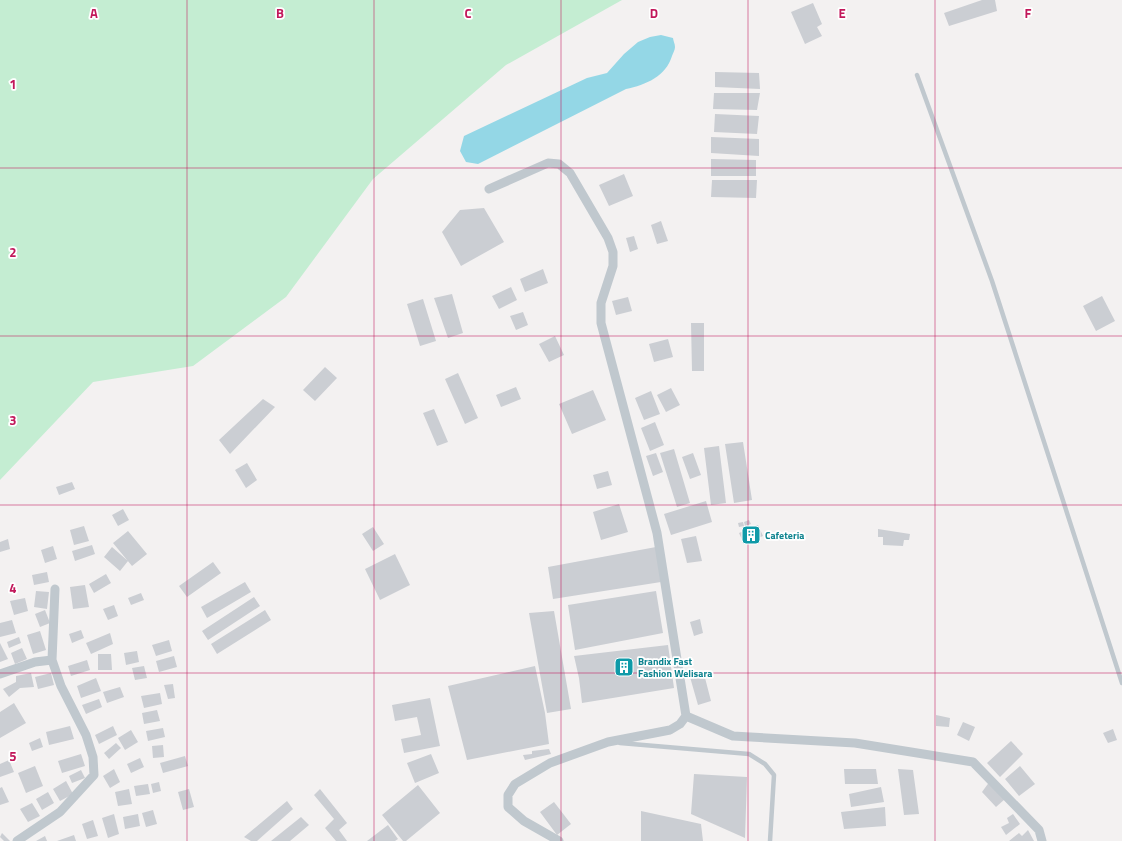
<svg xmlns="http://www.w3.org/2000/svg" width="1122" height="841" viewBox="0 0 1122 841" font-family="'Titillium Web',sans-serif">
	<rect width="100%" height="100%" fill="#f3f1f1"/>
	<path fill="#c4edd2" d="M0,0H622L506,65L373,179L286,297L193,366L93,382L0,480Z"/>
	<path fill="#94d7e6" d="M661,35L673,38C673,40 675,44 675,47C675,50 673,53 672,56C666,76 646,85 626,89L478,164L466,162L460,151L464,136L587,78L607,73L624,54L638,42L650,37Z"/>
	<path fill="#cbced3" d="M982,0H995L997,11L949,26L944,13Z
		M813,3L822,24L817,27L822,36L805,44L791,12Z
		M715,72L759,73L760,89L715,87Z
		M714,93H760L757,110L713,109Z
		M715,114L759,116L757,134L714,132Z
		M711,137L759,139V156L711,153Z
		M711,159L756,160V176H711Z
		M624,174L633,196L609,206L599,185Z
		M712,180H757L756,198L711,197Z
		M484,208L504,242L461,266L442,232L460,210Z
		M661,221L668,241L657,244L651,225Z
		M634,236L638,249L630,252L626,238Z
		M543,269L548,283L525,292L520,279Z
		M511,287L517,300L499,309L492,296Z
		M452,294L463,333L448,338L434,298Z
		M1102,296L1115,321L1096,331L1083,306Z
		M628,297L632,311L616,315L612,301Z
		M423,299L436,341L420,346L407,304Z
		M523,312L528,325L516,330L510,316Z
		M691,323H704V371H692Z
		M555,336L564,355L549,362L539,344Z
		M668,339L673,357L654,362L649,344Z
		M325,367L337,378L315,401L303,390Z
		M458,373L478,418L465,424L445,379Z
		M516,387L521,399L501,407L496,395Z
		M671,388L680,405L666,412L657,395Z
		M593,390L606,420L572,434L559,404Z
		M651,391L660,414L644,420L635,398Z
		M263,399L275,407L230,454L219,440Z
		M434,409L448,442L437,446L423,413Z
		M655,422L664,445L650,451L641,428Z
		M743,442L752,500L734,503L725,444Z
		M719,446L726,503L711,505L704,448Z
		M674,449L690,503L677,507L660,453Z
		M656,453L663,472L653,476L646,456Z
		M693,453L701,475L690,479L682,457Z
		M247,463L257,480L246,488L235,470Z
		M608,471L612,485L597,489L593,475Z
		M72,482L75,489L59,495L56,487Z
		M706,501L712,522L671,535L664,514Z
		M619,504L628,532L601,540L593,512Z
		M123,509L129,520L118,526L112,515Z
		M749,520L751,524L745,526L744,522Z
		M743,522L744,526L739,527L738,523Z
		M758,525L763,536L744,544L739,533Z
		M84,526L89,541L74,545L70,530Z
		M373,527L384,544L373,551L362,534Z
		M878,529L910,534L909,540H904L903,546L883,545V537H878Z
		M128,531L147,554L132,566L113,543Z
		M696,536L702,561L687,563L681,539Z
		M8,539L10,549L0,552V542Z
		M92,545L95,554L75,561L72,551Z
		M53,546L57,559L45,563L41,550Z
		M112,547L128,561L120,571L104,557Z
		M656,547L661,582L553,599L548,567Z
		M395,554L410,585L380,600L365,569Z
		M213,562L221,573L187,597L179,586Z
		M47,572L49,582L34,585L32,575Z
		M106,574L111,583L94,593L89,584Z
		M245,582L251,592L207,618L201,607Z
		M85,585L89,607L73,609L70,587Z
		M36,591L49,592L47,609L34,607Z
		M656,591L663,633L575,650L568,605Z
		M141,593L144,600L131,605L128,598Z
		M254,597L260,606L208,640L202,631Z
		M25,598L28,611L14,615L10,601Z
		M114,605L118,616L108,620L103,609Z
		M45,610L50,623L40,627L35,614Z
		M265,610L271,620L217,654L211,644Z
		M554,611L571,709L547,713L529,613Z
		M700,619L703,633L694,636L690,622Z
		M12,620L16,633L0,637V623Z
		M81,630L84,638L72,643L69,634Z
		M40,631L46,650L33,654L27,635Z
		M110,633L113,644L91,654L86,643Z
		M19,637L21,643L9,648L7,642Z
		M169,640L172,651L156,656L152,645Z
		M0,643L8,659L0,662Z
		M668,645L674,688L582,703L579,678L574,656Z
		M22,648L27,659L15,664L11,653Z
		M137,651L139,662L126,665L124,653Z
		M98,654H111L112,670H98Z
		M174,656L177,667L159,672L156,661Z
		M87,660L90,670L71,676L68,666Z
		M144,666L147,678L135,680L132,668Z
		M535,666L545,713L549,744L467,760L448,686Z
		M31,673L34,687L20,688L9,697L3,689L16,682V676Z
		M51,673L54,685L38,689L35,677Z
		M704,674L711,701L698,705L690,677Z
		M96,678L101,691L81,698L77,686Z
		M173,684L175,698L168,699L164,685Z
		M120,687L124,697L107,703L103,692Z
		M160,693L162,704L144,708L141,696Z
		M430,698L440,746L404,753L401,739L421,735L417,717L395,721L392,705Z
		M99,699L102,707L86,714L82,705Z
		M14,703L26,723L0,738V712Z
		M157,710L160,721L144,724L142,713Z
		M936,715L950,718L949,727L936,726Z
		M963,722L975,727L969,741L957,735Z
		M70,726L74,739L49,745L46,732Z
		M113,726L117,735L99,744L95,735Z
		M163,728L165,737L148,741L146,731Z
		M1113,729L1117,740L1108,743L1103,733Z
		M131,730L138,742L125,750L118,738Z
		M40,738L43,747L32,751L29,743Z
		M1011,741L1023,754L1000,777L987,763Z
		M116,743L121,748L109,759L104,753Z
		M163,745L164,757L153,758L152,746Z
		M549,749L551,754L525,760L523,755L532,754V751Z
		M81,754L85,766L62,773L58,761Z
		M431,754L439,773L415,783L407,763Z
		M185,756L188,766L163,773L160,763Z
		M140,758L144,767L131,773L127,764Z
		M9,760L14,772L0,777V764Z
		M35,766L43,786L26,793L18,773Z
		M1020,766L1035,784L1019,796L1005,779Z
		M114,769L120,782L110,788L103,776Z
		M844,769H876L878,784H845Z
		M898,769L913,770L919,814L904,815Z
		M81,770L85,778L72,783L69,776Z
		M694,774L747,777L745,838L691,814Z
		M66,781L73,794L60,801L53,789Z
		M990,781L1005,799L996,807L982,792Z
		M159,782L161,791L153,793L151,784Z
		M148,784L150,794L136,796L134,786Z
		M418,785L440,813L406,841H403L382,815Z
		M2,787L9,802L0,805V788Z
		M881,787L884,802L851,807L849,794Z
		M129,789L132,804L118,806L115,792Z
		M189,789L194,807L183,810L178,792Z
		M320,789L347,823L339,830L347,841H336L325,828L334,819L314,795Z
		M48,792L54,803L42,810L36,799Z
		M287,801L293,809L257,841H251L244,837Z
		M554,802L571,824L557,835L540,812Z
		M32,803L40,816L28,822L20,809Z
		M885,807L886,826L844,829L841,812Z
		M153,810L157,824L146,827L142,813Z
		M641,811L701,824L703,841H641Z
		M114,814L119,834L108,838L102,818Z
		M138,814L140,826L125,829L123,817Z
		M1013,814L1020,824L1006,835L1001,827L1009,823L1007,818Z
		M301,817L309,825L290,841H271Z
		M93,820L98,836L87,839L82,824Z
		M388,825L398,839L395,841H367Z
		M1028,830L1034,841H1009L1019,833L1022,836Z
		M2,833L10,841H4L0,837Z
		M74,835L76,841H57Z
		M45,836L47,841H36Z"/>
	<g fill="none" stroke-linecap="round" stroke-linejoin="round">
		<path stroke="#c0c8ce" stroke-width="4.5" d="M917,75L992,281L1122,683
			M620,743L749,754L765,764L774,775L770,841"/>
		<path stroke="#c0c8ce" stroke-width="9" d="M489,189L548,163L559,164L570,173L608,238L613,252V266L601,303V323L657,533L686,716L680,724L670,730L608,742L550,763L515,784L508,795V807L524,821L559,841
			M0,674L35,662L52,660
			M686,716L733,736L855,743L973,762L1039,830L1042,841
			M17,841L60,812L94,775L93,757L86,735L61,686L52,660L55,589"/>
	</g>
	<path fill="none" stroke="#c2185b" stroke-width="1" stroke-opacity="0.55" d="M187,0V841M374,0V841M561,0V841M748,0V841M935,0V841M0,168H1122M0,336H1122M0,505H1122M0,673H1122"/>
	<defs>
		<g id="building-square" transform="scale(1)"><rect x="-9" y="-9" width="18" height="18" rx="4" fill="#0f9aa8" stroke="#fff"/><path d="M-4-6H4V6H1V3H-1V6H-4ZM-2.5-4.3h1.7v1.8h-1.7ZM.8-4.3h1.7v1.8H.8ZM-2.5-1h1.7V.8h-1.7ZM.8-1h1.7V.8H.8Z" fill="#fff"/></g>
	</defs>
	<g fill-rule="evenodd">
		<use href="#building-square" x="751" y="535"/>
		<use href="#building-square" x="624" y="667"/>
	</g>
	<g text-anchor="middle" dominant-baseline="central" stroke-width="3.5" stroke-linejoin="round" paint-order="stroke">
		<g font-size="10" font-weight="bold" fill="#0d838f" stroke="#fff" text-anchor="start">
			<text x="765" y="535">Cafeteria</text>
			<text x="638" y="661">Brandix Fast<tspan x="638" dy="12">Fashion Welisara</tspan></text>
		</g>
	</g>
	<g font-size="13" text-anchor="middle" font-weight="bold" fill="#c2185b" stroke="#fff" stroke-width="3.5" stroke-linejoin="round" paint-order="stroke">
		<text x="94" y="18">A</text>
		<text x="280" y="18">B</text>
		<text x="468" y="18">C</text>
		<text x="654" y="18">D</text>
		<text x="842" y="18">E</text>
		<text x="1028" y="18">F</text>
		<text x="13" y="89">1</text>
		<text x="13" y="257">2</text>
		<text x="13" y="425">3</text>
		<text x="13" y="593">4</text>
		<text x="13" y="761">5</text>
	</g>
</svg>
